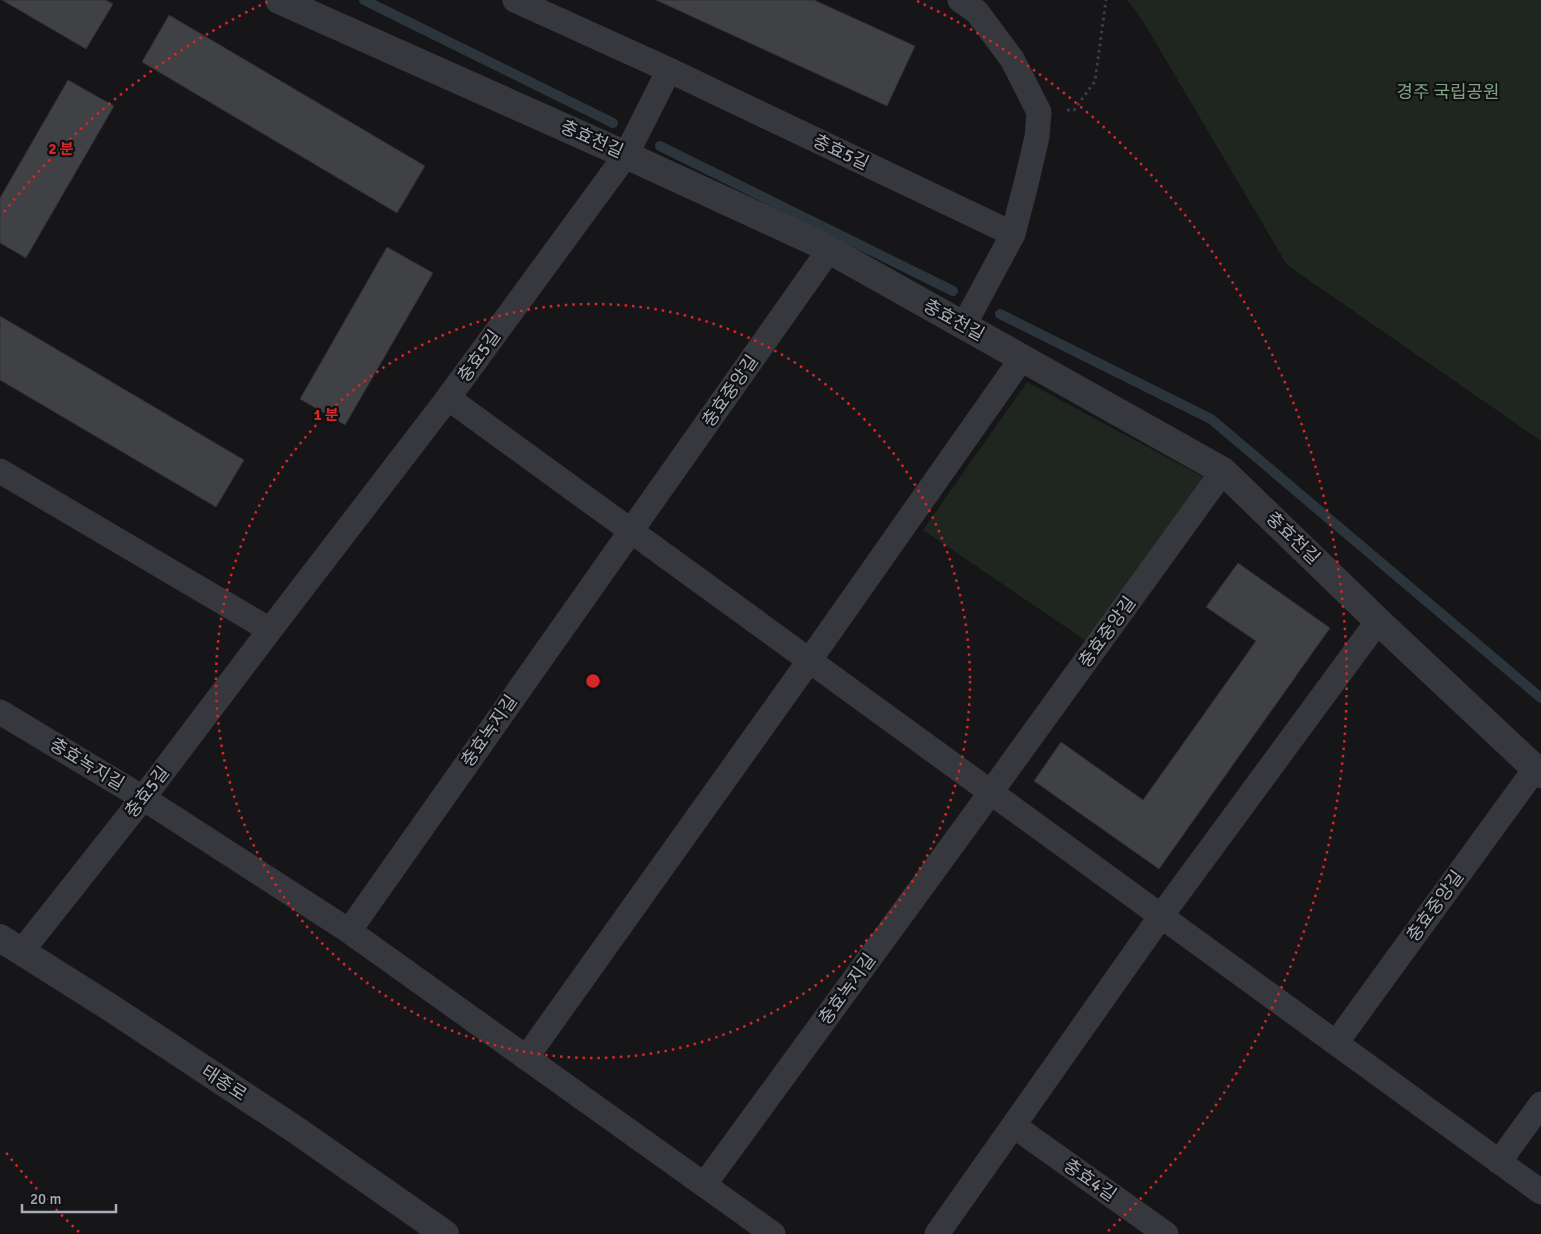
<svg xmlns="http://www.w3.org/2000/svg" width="1541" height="1234" viewBox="0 0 1541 1234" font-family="Signika,'Noto Sans KR',sans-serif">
	<rect width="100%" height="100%" fill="#161618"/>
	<path fill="#1e261f" d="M1127,0H1541V441L1287,265L1141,18Z
		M1027,382L1207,479L1088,642L923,530Z"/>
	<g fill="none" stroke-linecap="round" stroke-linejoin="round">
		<path stroke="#2c353c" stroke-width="10" d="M364,0L613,123
			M660,146L953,291
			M1000,314L1211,419L1541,698"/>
	</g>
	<path fill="#404145" stroke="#303034" d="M2,0H106L113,4L86,49Z
		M656,0H814L915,46L887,106Z
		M169,15L425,166L397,213L142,62Z
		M68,80L114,106L26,258L0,243V198Z
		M387,247L433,273L345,425L300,399Z
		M0,316L244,460L216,507L0,380Z
		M1238,563L1330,628L1159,869L1034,781L1061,742L1143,800L1256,641L1206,607Z"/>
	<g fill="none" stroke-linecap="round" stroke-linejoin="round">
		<path stroke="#3d3f44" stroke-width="3" stroke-dasharray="2.5 4" stroke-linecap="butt" d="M1067,110H1074L1095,81L1106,0"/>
		<path stroke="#37383d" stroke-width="25" d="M515,0L669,70L1013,234
			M960,0L977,12L1012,59L1039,112L1037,137L1026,184L1013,234L964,325
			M448,398L1541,1192
			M0,471L270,630
			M0,712L143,798L349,931L773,1234
			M349,931L829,250
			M22,951L143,798L270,630L448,398L626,155L669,70
			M1336,1043L1535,769
			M526,1058L809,661L1022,358
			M1014,1126L1166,1234
			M1499,1162L1541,1104
			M704,1185L991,792L1223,471
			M937,1234L1161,916L1378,621"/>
		<path stroke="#37383d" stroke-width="28" d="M279,0L626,155L817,243L1223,471L1378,621L1541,774
			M0,938L108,1006L296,1130L445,1234"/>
	</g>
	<g fill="none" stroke="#d62828" stroke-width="2.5" stroke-dasharray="2.5 5">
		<circle cx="593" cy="681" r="377"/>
		<path d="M79 1232A753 753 0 0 1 4 1150M4 212A753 753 0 0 1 269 1M917 1A753 753 0 0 1 1107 1232"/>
	</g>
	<g text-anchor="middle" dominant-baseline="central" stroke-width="4.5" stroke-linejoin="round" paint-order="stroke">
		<g font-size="18" fill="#7fa381" stroke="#111113">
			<text x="1448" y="92">경주 국립공원</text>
		</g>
		<g font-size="18" fill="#a8adb8" stroke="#111113">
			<text transform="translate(592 139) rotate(24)">충효천길</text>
			<text transform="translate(841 152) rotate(25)">충효5길</text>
			<text transform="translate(954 320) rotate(29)">충효천길</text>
			<text transform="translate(479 356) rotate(-54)">충효5길</text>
			<text transform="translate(730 391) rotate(-55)">충효중앙길</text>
			<text transform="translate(1293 538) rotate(44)">충효천길</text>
			<text transform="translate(1107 632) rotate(-54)">충효중앙길</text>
			<text transform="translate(489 731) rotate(-55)">충효녹지길</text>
			<text transform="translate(87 764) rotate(31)">충효녹지길</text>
			<text transform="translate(147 792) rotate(-52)">충효5길</text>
			<text transform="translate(1435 906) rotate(-54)">충효중앙길</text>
			<text transform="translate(847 989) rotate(-54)">충효녹지길</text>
			<text transform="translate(224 1083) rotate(33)">태종로</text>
			<text transform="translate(1090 1180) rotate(35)">충효4길</text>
		</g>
	</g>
	<circle cx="593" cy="681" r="8" fill="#d62828" stroke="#111113" stroke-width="2.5"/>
	<g font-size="15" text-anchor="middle" font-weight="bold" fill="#d62828" stroke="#111113" stroke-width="4.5" stroke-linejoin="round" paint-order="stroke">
		<text x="61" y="154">2 분</text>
		<text x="326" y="420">1 분</text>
	</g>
	<path d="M22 1204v8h94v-8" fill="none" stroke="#a8adb8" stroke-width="2.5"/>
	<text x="30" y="1204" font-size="15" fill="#a8adb8" stroke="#111113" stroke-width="4" paint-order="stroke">20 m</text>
</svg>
